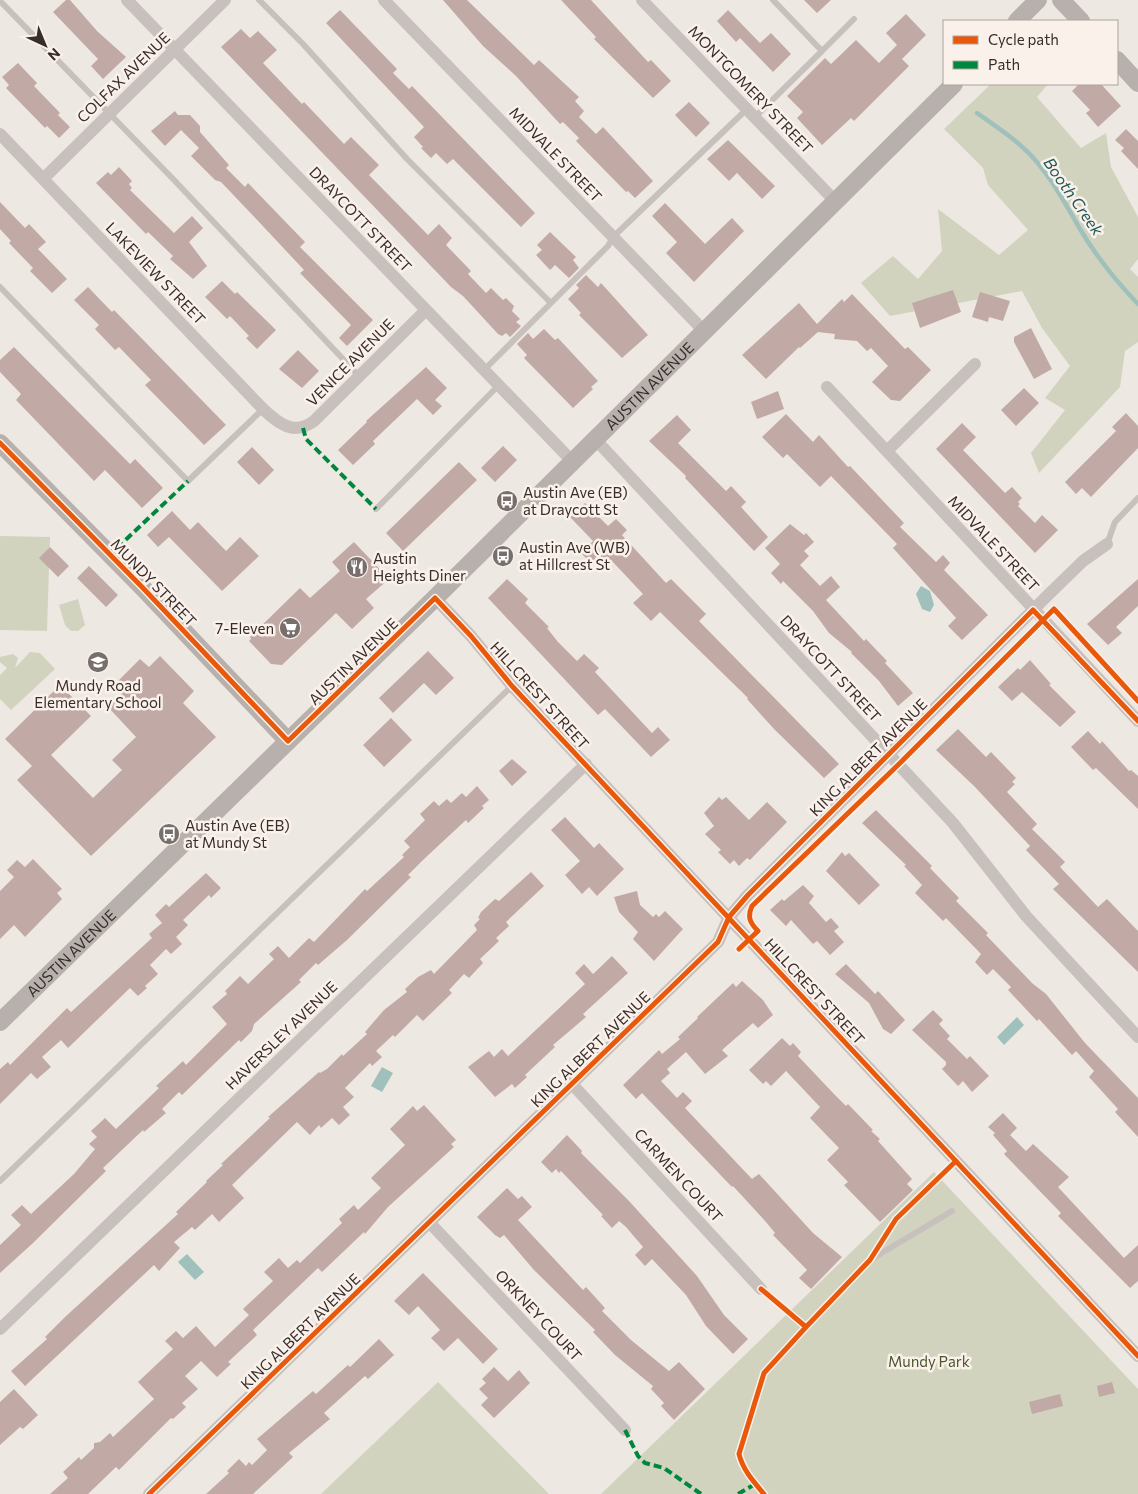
<svg xmlns="http://www.w3.org/2000/svg" width="1138" height="1494" viewBox="0 0 1138 1494" font-family="Commissioner,sans-serif">
	<rect width="100%" height="100%" fill="#eee8e3"/>
	<path fill="#d1d3be" d="M991,84H1048L1037,97L1081,148L1106,133L1111,167L1138,217V259L1130,269L1138,277V342L1125,351L1120,387L1039,473L1031,453L1065,410L1045,398L1070,366L1042,328L1022,291L890,316L861,283L893,256L918,279L942,251L938,209L999,255L1028,230L988,185L983,168L944,129Z
		M0,536L50,537L47,631L0,630Z
		M78,599L85,625L78,631H71L65,625L59,605Z
		M30,652L40,653L55,669L11,710L0,699V675L7,668L0,662V657L13,654L18,658L15,668Z
		M934,1172L1138,1389V1494H601Z
		M438,1382L549,1494H321Z"/>
	<path fill="#a0c0bc" d="M921,586L930,591L934,605L930,612L922,609L916,594Z
		M1017,1017L1024,1025L1004,1045L997,1037Z
		M382,1067L393,1073L382,1092L371,1086Z
		M187,1254L204,1272L195,1280L178,1262Z"/>
	<g fill="none" stroke-linecap="round" stroke-linejoin="round">
		<path stroke="#a0c0bc" stroke-width="4.5" d="M977,113C997,127 1020,142 1036,161C1054,182 1066,205 1080,229C1096,256 1116,281 1138,304"/>
	</g>
	<path fill="#c1aaa5" d="M66,0H70L97,31L126,57L103,79L91,66L98,59L53,12Z
		M443,0H467L534,65L539,60L579,97L575,101L584,111L579,117L596,134L603,127L653,181L635,198L628,191L626,192L576,141L579,138L563,122L560,124L516,76L483,46Z
		M561,0H591L648,62L651,60L671,81L653,98L594,39L596,37Z
		M804,0H831L817,13Z
		M340,10L397,69L393,73L409,89L412,86L535,213L521,227L453,159L447,164L436,153L431,158L421,148L423,147L414,137L424,127L326,23Z
		M728,10L760,43L771,33L791,54L773,72L740,38L736,42L717,21Z
		M906,14L926,35L902,59L909,66L854,121L851,118L822,145L797,118L803,112L787,96L825,58L831,64L856,40L879,63L897,45L886,33Z
		M241,29L250,38L258,31L277,50L263,63L302,104L304,102L344,144L351,137L379,165L369,175L428,235L439,224L452,238L446,245L471,271L468,274L486,293L491,288L503,300L506,298L514,306L512,311L520,319L516,322L521,326L510,337L506,333L502,336L498,334L463,296L451,287L221,47Z
		M18,63L37,83L34,86L60,113L58,115L70,127L59,138L47,126L45,128L6,88L9,85L2,77Z
		M1079,84H1101L1121,106L1098,127L1086,113L1090,110L1072,91Z
		M689,102L710,123L696,137L675,115Z
		M175,111L178,115H190L200,126V132L229,165L226,168L245,187L248,183L305,242L300,247L373,320L347,346L339,338L351,325L300,273L304,270L260,223L221,182L215,180L191,156L199,148L181,130L165,146L151,131Z
		M1126,129L1138,141V169L1121,151L1124,148L1115,140Z
		M728,140L775,186L762,199L737,173L729,181L707,159Z
		M119,167L132,181L129,184L132,188L130,190L174,233L192,216L203,228L189,242L207,266L193,279L170,259L173,256L148,232L146,234L96,183L108,172L111,175Z
		M0,202L25,228L29,224L46,242L38,249L67,279L52,293L30,271L33,268L9,243L11,241L0,229Z
		M665,203L705,244L732,218L744,231L694,282L666,253L677,242L652,216Z
		M550,232L576,257L573,260L579,268L569,278L555,265L550,270L536,255L542,250L537,245Z
		M586,275L598,287L601,283L648,335L622,358L579,315L581,313L568,299L579,288L576,285Z
		M222,281L235,294L237,292L276,330L257,349L246,338L249,336L230,316L227,319L205,297Z
		M88,287L112,312L114,310L226,425L204,445L145,385L151,380L119,347L115,350L95,329L99,325L74,300Z
		M953,290L961,312L920,328L912,303Z
		M980,292L1010,301L1003,321L989,317L988,322L972,317Z
		M852,294L905,349L908,347L931,370L900,401L891,400L872,382L888,366L871,348L867,351L857,341L834,339L835,334L818,332L800,348L799,347L766,379L742,355L799,303L817,324L842,299L844,302Z
		M1031,328L1052,369L1034,379L1014,342V337Z
		M544,329L555,340L558,338L598,381L591,387L593,389L573,408L524,358L527,355L517,344L528,333L533,339Z
		M14,347L130,464L135,459L163,488L142,508L105,470L94,481L16,400L21,394L0,372V360Z
		M298,350L319,371L302,388L279,369Z
		M426,367L447,388L435,400L442,406L433,415L417,399L373,441L375,444L353,465L338,450L367,422L366,421Z
		M1024,388L1039,403L1016,426L1001,410Z
		M778,391L784,409L757,419L751,402Z
		M1126,413L1138,426V448L1091,497L1082,488L1076,494L1065,482L1116,431L1112,427Z
		M786,414L813,442L819,435L848,467L850,466L904,523L900,527L936,562L943,555L950,563L944,570L988,615L962,640L948,626L956,618L893,548L897,544L831,476L820,487L787,454L783,458L762,437Z
		M677,415L691,430L678,443L726,491L731,486L746,502L741,507L768,537L754,551L685,478L686,476L649,441Z
		M962,423L976,437L963,450L1005,493L1012,487L1022,498L1018,502L1020,504L1018,506L1035,523L1042,515L1058,530L1035,553L936,449Z
		M503,446L517,460L495,482L481,468Z
		M252,447L274,470L259,485L237,462Z
		M459,462L477,480L403,551L386,533Z
		M585,503L608,526L616,519L627,530L622,535L666,583L671,579L706,614L699,621L839,764L824,778L774,729L747,699L748,698L660,612L651,621L633,603L643,594L611,560L602,569L595,561L592,564L581,553L593,541L570,517Z
		M172,511L190,530L198,522L226,551L240,537L259,556L222,591L169,537L158,547L147,535Z
		M790,524L804,535L806,533L814,542L804,551L809,556L800,565L820,586L831,576L840,587L826,600L864,641L866,639L887,661L885,663L913,693L898,706L879,681L851,653L852,652L829,633L813,611L783,581L781,584L771,573L780,564L765,548Z
		M354,542L389,579L366,599L374,608L352,629L336,613L282,665L271,664L249,641L251,639L250,637L300,588L310,598L340,571L332,562Z
		M50,547L69,566L58,577L39,558Z
		M89,566L118,595L106,607L77,578Z
		M507,579L528,599L525,603L549,627L547,628L558,642L577,661L584,654L599,668L595,672L652,733L658,727L670,740L651,757L605,709L598,715L488,598Z
		M1138,579V606L1116,627L1122,633L1108,645L1087,624Z
		M428,651L454,678L436,695L424,683L393,713L379,698Z
		M160,656L194,691L183,703L216,737L91,856L17,780L32,766L5,739L60,685L91,716L51,755L93,798L122,770L112,760L136,737L108,707L123,693L114,685L140,659L149,667Z
		M1030,660L1051,684L1049,685L1076,712L1060,727L1022,692L1012,701L998,687L1018,668L1020,670Z
		M391,718L412,740L384,767L363,745Z
		M958,729L986,757L991,752L1016,778L1012,782L1015,784L1007,792L1037,824L1032,829L1065,862L1060,867L1098,907L1107,899L1138,931V972L1053,889L1059,884L1026,850L1030,846L975,787L936,750Z
		M1088,731L1100,744L1102,741L1129,771L1131,770L1138,776V809L1096,768L1093,770L1071,747Z
		M512,759L527,772L512,786L499,771Z
		M477,786L489,800L482,806L484,808L468,823L466,820L424,859L408,875L411,877L347,940L318,965L316,963L299,980L301,982L254,1024L252,1031L241,1042L239,1040L182,1095L179,1092L162,1109L166,1113L144,1132L143,1130L103,1168L106,1171L33,1243L0,1273V1245L21,1225L11,1215L22,1205L31,1214L74,1174L95,1149L89,1144L97,1137L91,1131L105,1118L116,1129L159,1088L156,1086L183,1061L186,1065L227,1024L212,1007L227,994L225,991L240,976L248,984L274,959L269,954L278,946L289,958L309,938L314,942L365,889L367,891L404,857L402,855L410,847L404,841L425,820L420,814L434,801L439,806L447,799L451,803L462,793L466,797Z
		M719,797L722,800L726,797L749,820L767,802L787,822L750,860L747,858L739,866L734,860L730,864L718,852L721,850L705,834L714,826L704,813Z
		M876,810L932,866L930,868L959,898L956,901L988,933L986,935L1032,983L1046,994L1085,1043L1138,1098V1137L1115,1112L1118,1109L1089,1077L1094,1071L1076,1051L1072,1055L1039,1019L1037,1021L1008,990L1011,987L993,969L987,975L975,962L981,954L946,918L943,921L915,893L922,885L904,866L906,865L862,823Z
		M565,817L594,848L599,843L624,869L597,896L589,887L582,894L565,875L580,861L551,830Z
		M842,852L845,856L849,853L880,885L859,905L826,871Z
		M33,859L62,889L57,893L62,899L25,937L14,925L0,939V891L14,877L7,870L17,860L25,867Z
		M531,872L544,886L506,922L509,926L496,938L499,941L480,959L483,963L469,978L464,974L449,990L452,993L423,1021L417,1015L395,1037L393,1035L376,1051L382,1057L372,1066L370,1063L345,1088L354,1097L343,1107L350,1115L339,1125L332,1118L321,1128L319,1125L310,1135L297,1122L232,1185L244,1198L219,1222L212,1214L195,1230L192,1227L174,1242L180,1248L159,1271L154,1265L25,1386L11,1371L47,1339L45,1337L65,1317L178,1214L176,1212L207,1182L206,1181L223,1165L221,1164L270,1118L268,1117L319,1072L320,1073L327,1069L342,1054L343,1056L367,1034L365,1032L384,1010L407,992L405,989L418,977L431,970L434,974L477,930L474,925L480,919L478,918L481,912L495,899L499,901Z
		M206,873L221,888L211,898L209,895L183,920L188,925L176,937L182,944L171,954L166,949L150,965L158,974L145,986L147,988L138,996L130,988L68,1048L61,1040L42,1057L51,1067L37,1079L31,1073L0,1104V1069L8,1062L10,1065L67,1008L71,1012L152,938L149,934L162,923L155,915L166,904L169,907Z
		M803,885L814,896L809,903L826,922L831,918L839,927L834,931L844,942L830,955L817,941L813,944L791,920L786,926L770,910L782,899L784,901Z
		M637,891L640,905L653,917L656,914L659,917L665,911L683,929L654,961L633,939L638,932L619,912L614,897Z
		M612,956L628,973L583,1014L586,1017L553,1045L555,1047L525,1075L527,1077L515,1088L512,1084L495,1097L468,1067L489,1051L494,1057L502,1049L508,1056L585,984L575,973L584,964L593,974Z
		M846,964L875,994L878,991L905,1020L891,1034L883,1029L869,1003L835,974Z
		M742,981L763,1000L773,1015L758,1028L753,1023L722,1050L728,1056L705,1074L686,1052L667,1069L670,1073L661,1081L677,1098L683,1092L692,1101L685,1108L752,1179L759,1174L813,1233L842,1257L811,1289L799,1278L807,1270L773,1235L775,1233L766,1222L733,1186L732,1187L642,1093L636,1099L623,1085L659,1050L662,1054L680,1039L678,1037L698,1018L697,1017L733,983L736,987Z
		M933,1010L943,1020L939,1024L950,1036L947,1039L967,1059L970,1056L989,1076L972,1092L963,1081L958,1086L942,1069L946,1065V1062L912,1030Z
		M782,1038L790,1046L793,1043L801,1052L798,1056L834,1094L846,1106L848,1104L873,1130L871,1131L880,1139L878,1141L912,1179L907,1184L913,1190L880,1222L844,1185L848,1182L827,1160L839,1148L810,1118L820,1107L786,1071L771,1086L766,1081L763,1084L749,1070Z
		M424,1105L456,1140L451,1144L454,1147L388,1207L365,1234L364,1232L322,1272L318,1268L253,1330L257,1335L228,1362L231,1364L217,1377L201,1361L185,1376L198,1389L182,1403L186,1407L173,1419L171,1418L119,1470L116,1467L88,1494H50L68,1478L63,1472L79,1457L81,1460L94,1448V1443L100,1442L110,1433L113,1437L154,1399L138,1382L173,1349L165,1341L176,1331L183,1338L196,1326L215,1347L249,1315L243,1309L273,1281L264,1272L279,1258L288,1268L297,1260L300,1263L342,1223L339,1219L354,1205L358,1210L381,1188L371,1178L405,1145L390,1129L413,1106L417,1111Z
		M1003,1113L1017,1128L1010,1135L1026,1151L1033,1144L1069,1177L1058,1187L1124,1258L1138,1245V1281L1130,1288L1058,1216L1061,1213L1004,1154L1007,1151L993,1135L995,1133L988,1127Z
		M567,1135L582,1151L581,1153L629,1201L697,1276L724,1315L748,1339L733,1354L706,1326L686,1295L652,1259L645,1266L635,1255L643,1247L626,1227L619,1221L612,1228L601,1216L603,1215L561,1171L559,1173L556,1169L552,1173L541,1162Z
		M507,1188L518,1199L522,1196L532,1207L518,1220L583,1290L586,1287L605,1308L602,1311L631,1340L669,1371L679,1362L705,1389L674,1420L661,1406L664,1403L651,1389L653,1386L615,1355L593,1332L595,1330L534,1270L504,1235L500,1238L495,1235L477,1217Z
		M423,1273L498,1349L483,1364L458,1338L444,1351L431,1338L440,1330L418,1306L409,1315L394,1301Z
		M379,1339L394,1355L368,1379L365,1376L324,1413L330,1419L289,1453L293,1457L253,1494H206L229,1473L227,1471L239,1459L246,1466L249,1462L252,1465L267,1450L257,1439L313,1391L316,1394L348,1365L350,1367Z
		M494,1367L508,1381L519,1370L530,1383L494,1418L481,1405L488,1398L479,1389L486,1383L482,1379Z
		M1112,1382L1115,1393L1099,1397L1097,1386Z
		M14,1389L38,1415L23,1429L20,1427L0,1445V1402Z
		M1060,1394L1063,1406L1032,1414L1029,1402Z"/>
	<g fill="none" stroke-linecap="round" stroke-linejoin="round">
		<path stroke="#c7c0bc" stroke-width="6" d="M259,0L303,44L407,159L551,303L483,371
			M0,1L175,181L359,376
			M822,51L854,19
			M755,117L822,51L773,0
			M0,287L188,481L263,409
			M551,303L608,246L613,237L747,109
			M376,509L498,386
			M1107,544L1115,522L1138,498
			M0,1181L512,686
			M870,1260L952,1211"/>
		<path stroke="#c7c0bc" stroke-width="12" d="M127,0L572,461
			M384,0L704,331
			M642,0L836,202
			M0,134L263,409C279,424 294,436 314,421L426,310
			M43,179L225,0
			M827,387L1138,721
			M595,439L953,823L1026,916L1138,1037
			M887,451L975,364
			M435,598L471,636L512,686L1138,1356
			M572,1084L761,1289
			M429,1222L625,1430
			M0,1329L586,764
			M149,1494L718,942L729,917L748,895L1046,597L1083,561L1107,544"/>
		<g stroke="#b8b0ac" stroke-width="18">
			<path d="M1061,0L1081,21"/>
			<path d="M1017,21L1038,0"/>
			<path d="M1117,60L1138,83"/>
			<path d="M0,443L142,587L288,741"/>
			<path id="s1" d="M0,1022L435,598L954,84"/>
		</g>
		<path stroke="#00873e" stroke-width="4" stroke-dasharray="8 4" stroke-linecap="butt" d="M303,428L306,439L376,509
			M117,548L188,481
			M625,1430L638,1456L645,1463L664,1468L701,1494
			M738,1494L755,1484"/>
		<g stroke="#faf1eb" stroke-width="8">
			<path id="cycleway" d="M0,443L142,587L288,741L435,598L471,636L512,686L1138,1356
				M739,949L758,931C750,923 747,917 752,906L899,764L1054,609L1138,701
				M761,1289L806,1327L764,1373L739,1454C743,1470 753,1481 764,1494
				M806,1327L870,1260L896,1219L956,1161
				M149,1494L718,942L729,917L748,895L1033,610L1138,721"/>
		</g>
		<use href="#cycleway" stroke="#e8590c" stroke-width="5"/>
	</g>
	<defs>
		<g id="bus-disc" transform="scale(1.125)"><circle r="9.5" fill="#786e6b" stroke="#faf1eb"/><path d="M-5-6H5V4H4V6H2V4H-2V6H-4V4H-5ZM-3.5-4V0h7V-4ZM-3.5 1.2v1.5H-2V1.2ZM2 1.2v1.5H3.5V1.2Z" fill="#fff"/></g>
		<g id="restaurant-disc" transform="scale(1.125)"><circle r="9.5" fill="#786e6b" stroke="#faf1eb"/><path d="M-5-6h1v4h1v-4h1v4h1v-4h1v5L-1.5 .5V6h-2V.5L-5-1ZM5-6V6H3V1.5H1.5Q1.5-4 5-6Z" fill="#fff"/></g>
		<g id="supermarket-disc" transform="scale(1.125)"><circle r="9.5" fill="#786e6b" stroke="#faf1eb"/><path d="M-6-5.5h2.5l.6 2H6L4.5 2H-2.5L-4.4-4H-6ZM-1.5 3.2a1.3 1.3 0 1 0 .1 0ZM3 3.2a1.3 1.3 0 1 0 .1 0Z" fill="#fff"/></g>
		<g id="school-disc" transform="scale(1.125)"><circle r="9.5" fill="#786e6b" stroke="#faf1eb"/><path d="M0-5L7-2L0 1L-7-2ZM-4 1L0 2.5L4 1V4Q0 6-4 4Z" fill="#fff"/></g>
	</defs>
	<g fill-rule="evenodd">
		<use href="#bus-disc" x="507" y="501"/>
		<use href="#bus-disc" x="503" y="556"/>
		<use href="#restaurant-disc" x="357" y="567"/>
		<use href="#supermarket-disc" x="290" y="628"/>
		<use href="#school-disc" x="98" y="662"/>
		<use href="#bus-disc" x="169" y="834"/>
	</g>
	<g text-anchor="middle" dominant-baseline="central" stroke-width="5" stroke-linejoin="round" paint-order="stroke">
		<g font-size="15" fill="#382d2a" stroke="#faf1eb">
			<text transform="translate(123 77) rotate(-44)">COLFAX AVENUE</text>
			<text transform="translate(751 89) rotate(46)">MONTGOMERY STREET</text>
			<text transform="translate(556 154) rotate(46)">MIDVALE STREET</text>
			<text transform="translate(361 219) rotate(46)">DRAYCOTT STREET</text>
			<text transform="translate(156 273) rotate(46)">LAKEVIEW STREET</text>
			<text transform="translate(350 362) rotate(-45)">VENICE AVENUE</text>
			<text stroke="none"><textPath href="#s1" startOffset="909">AUSTIN AVENUE</textPath></text>
			<text transform="translate(994 543) rotate(47)">MIDVALE STREET</text>
			<text transform="translate(154 582) rotate(46)">MUNDY STREET</text>
			<text transform="translate(353 661) rotate(-44)">AUSTIN AVENUE</text>
			<text transform="translate(831 668) rotate(47)">DRAYCOTT STREET</text>
			<text transform="translate(540 695) rotate(48)">HILLCREST STREET</text>
			<text transform="translate(868 757) rotate(-45)">KING ALBERT AVENUE</text>
			<text stroke="none"><textPath href="#s1" startOffset="99">AUSTIN AVENUE</textPath></text>
			<text transform="translate(815 991) rotate(47)">HILLCREST STREET</text>
			<text transform="translate(281 1035) rotate(-44)">HAVERSLEY AVENUE</text>
			<text transform="translate(590 1049) rotate(-44)">KING ALBERT AVENUE</text>
			<text transform="translate(679 1175) rotate(47)">CARMEN COURT</text>
			<text transform="translate(539 1315) rotate(47)">ORKNEY COURT</text>
			<text transform="translate(300 1331) rotate(-44)">KING ALBERT AVENUE</text>
		</g>
		<g font-size="15" fill="#382d2a" stroke="#faf1eb" text-anchor="start">
			<text x="523" y="492">Austin Ave (EB)<tspan x="523" dy="17">at Draycott St</tspan></text>
			<text x="519" y="547">Austin Ave (WB)<tspan x="519" dy="17">at Hillcrest St</tspan></text>
			<text x="373" y="558">Austin<tspan x="373" dy="17">Heights Diner</tspan></text>
			<text x="274" y="628" text-anchor="end">7-Eleven</text>
			<text x="98" y="685" text-anchor="middle">Mundy Road<tspan x="98" dy="17">Elementary School</tspan></text>
			<text x="185" y="825">Austin Ave (EB)<tspan x="185" dy="17">at Mundy St</tspan></text>
		</g>
		<g font-size="15" fill="#4c562e" stroke="#faf1eb">
			<text x="929" y="1361">Mundy Park</text>
		</g>
		<g font-size="16" font-style="italic" fill="#205956" stroke="#faf1eb">
			<text transform="translate(1074 196) rotate(55)">Booth Creek</text>
		</g>
	</g>
	<rect x="943" y="20" width="175" height="65" fill="#faf1eb" stroke="#aca39e"/>
	<rect x="953" y="36" width="25" height="8" fill="#e8590c" stroke="#aca39e"/>
	<text x="988" y="45" font-size="15" fill="#382d2a">Cycle path</text>
	<rect x="953" y="61" width="25" height="8" fill="#00873e" stroke="#aca39e"/>
	<text x="988" y="70" font-size="15" fill="#382d2a">Path</text>
	<g transform="translate(45 45) rotate(136)" stroke="#faf1eb" stroke-width="4" paint-order="stroke">
	<path d="M0-4L9 19L0 12L-9 19Z" fill="#382d2a"/>
	<text y="-8" font-size="14" font-weight="bold" text-anchor="middle" fill="#382d2a">N</text>
	</g>
</svg>
